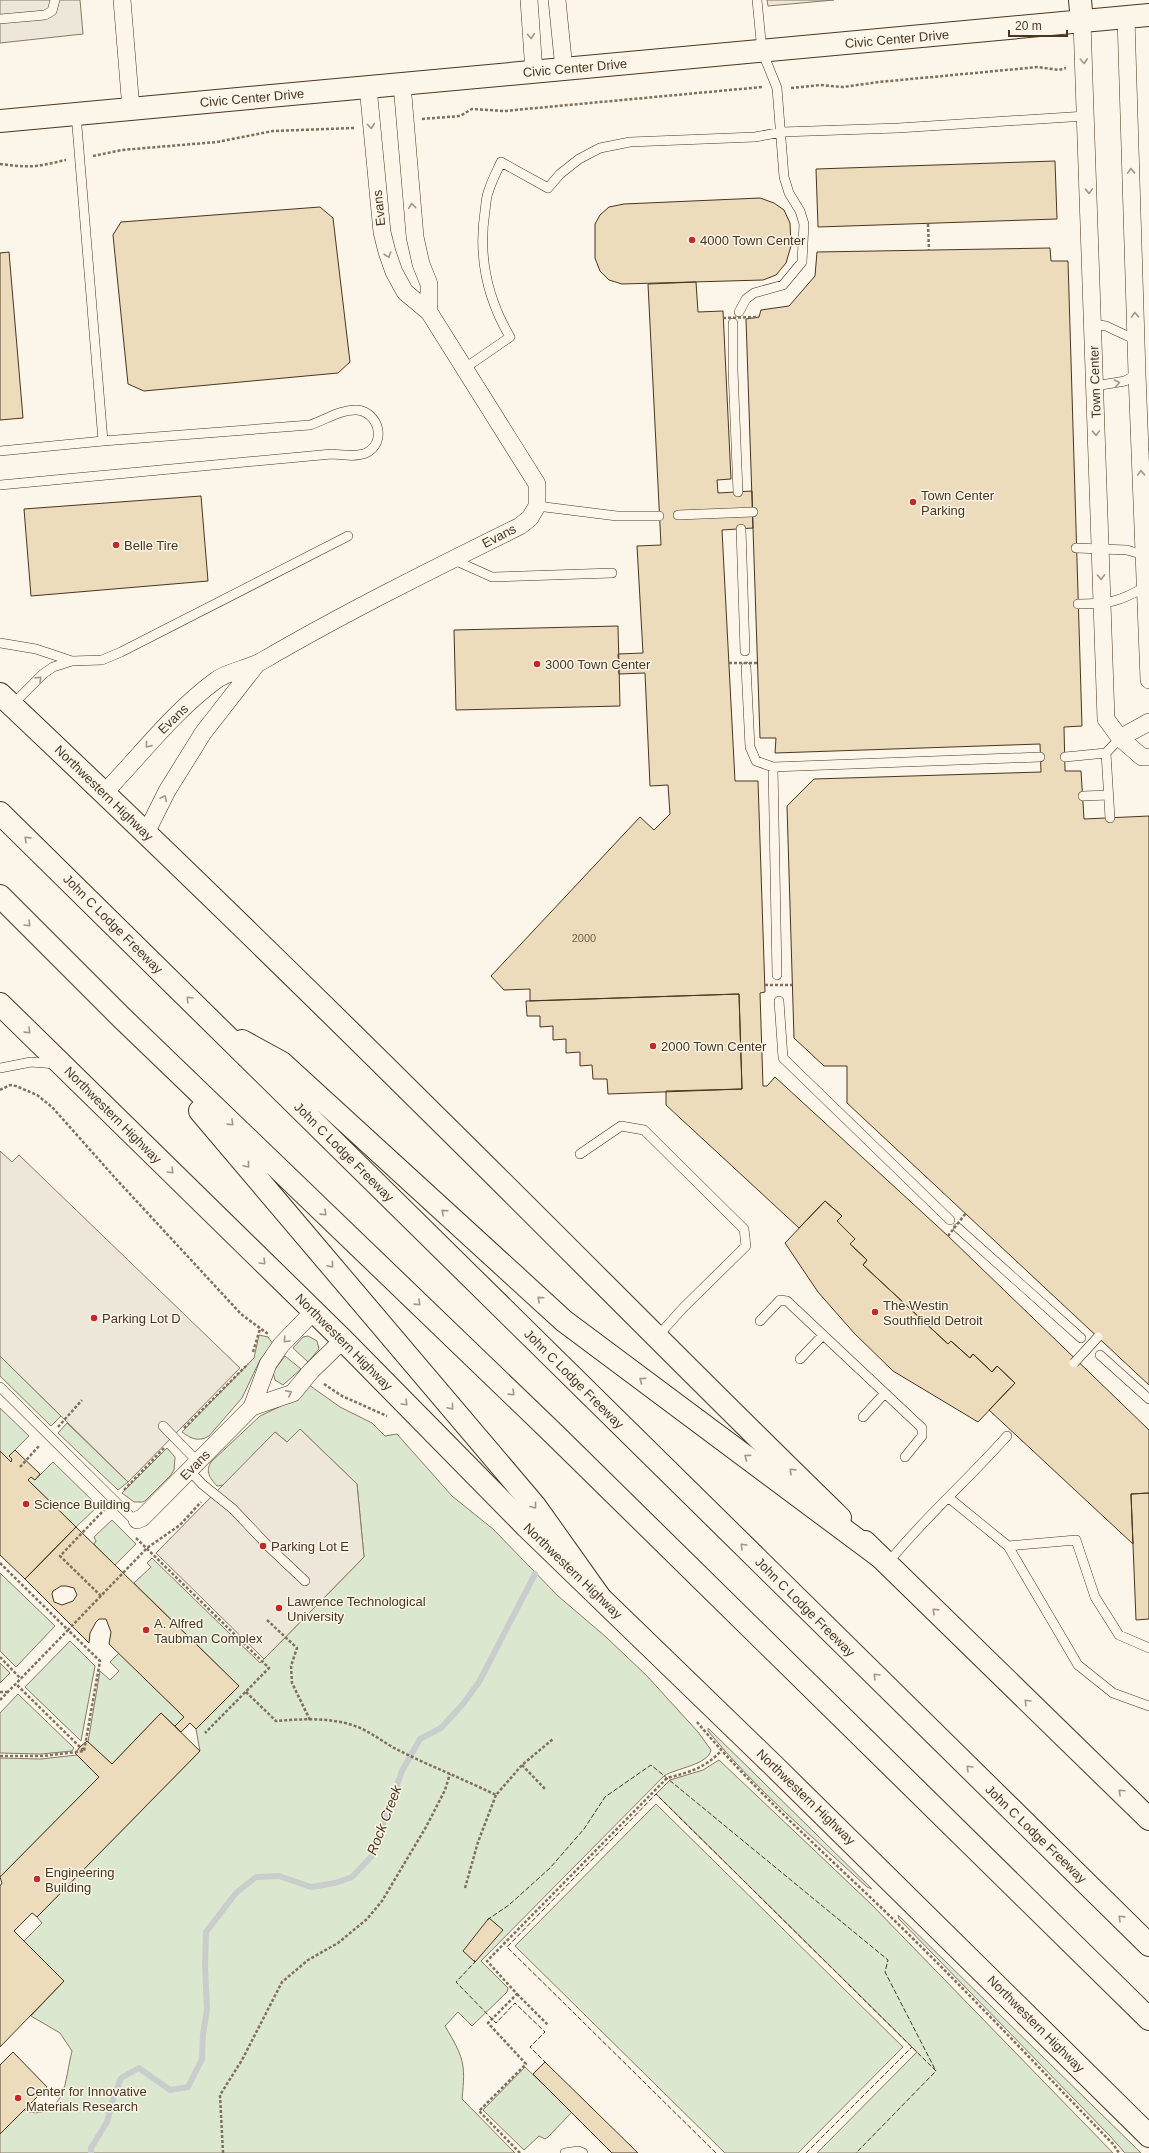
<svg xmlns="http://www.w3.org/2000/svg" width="1149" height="2153" viewBox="0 0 1149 2153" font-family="Helvetica,sans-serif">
	<rect width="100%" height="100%" fill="#fbf6e9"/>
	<path fill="#dce7d0" stroke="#887966" d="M259,1335L268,1337L273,1344L260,1360L242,1398L209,1436C199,1442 191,1439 182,1432L254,1358Z
		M308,1336L317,1341L319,1349L308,1362L293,1348L303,1337Z
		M0,1356L61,1416L51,1426L0,1376Z
		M285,1356L301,1369L283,1385L275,1380L273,1372Z
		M309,1385L340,1407L372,1423L385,1436L397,1434L452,1496L493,1529L558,1596L606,1637L647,1676L698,1732L711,1750C708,1765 676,1768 664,1776L481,1961L508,1988L507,1992L472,2026L458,2012L445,2026C463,2057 466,2062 462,2099L515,2153H0V2134L24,2110C39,2117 54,2110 62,2094C66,2086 69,2062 72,2051L60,2033L31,2016L64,1981L24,1941L42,1923L37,1917L200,1751L196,1729L239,1686L134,1583L151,1567L147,1563L152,1558L260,1663L364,1557L357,1484L300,1429L287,1442L275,1432L224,1485L217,1486C210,1478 205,1472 211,1462L260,1416L281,1406Z
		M0,1408L29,1436L9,1456L12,1459L11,1462L0,1451Z
		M67,1423L128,1482L118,1490L58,1433Z
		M167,1448L175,1457L174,1470L170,1476L146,1500L143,1502H134L122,1493Z
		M53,1462L98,1506L76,1527L28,1480L31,1477L35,1480Z
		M112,1520L136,1544L115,1565L94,1544L96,1541L94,1537Z
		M0,1573L55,1626L16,1667L0,1651Z
		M70,1641L95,1666L81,1741L25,1687Z
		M119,1653L184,1717L175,1726L161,1713L112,1764L88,1742L100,1671L110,1680L119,1671L110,1662Z
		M0,1663L10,1673L0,1683Z
		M18,1694L74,1748L72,1751L41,1754L0,1753V1713Z
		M708,1728L872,1889L867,1887C813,1837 755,1789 708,1731Z
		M77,1755L99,1777L0,1877V1758L41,1759Z
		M719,1760L871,1904L1113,2153H817L917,2052L656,1794L670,1780L703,1770Z
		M656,1804L903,2047L798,2153H725L515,1946Z
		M898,1915L1141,2153H1125L1110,2136L899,1919Z
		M525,2067L572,2112L548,2137L545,2139L539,2136L524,2150L483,2110Z"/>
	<path fill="#ede7d9" stroke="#887966" d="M0,0H80L83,34L0,43Z
		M767,0H834L768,6Z
		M0,1151L12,1162L19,1155L240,1368L128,1482L0,1356Z
		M300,1429L357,1484L364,1557L264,1659L156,1553L275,1432L287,1442Z"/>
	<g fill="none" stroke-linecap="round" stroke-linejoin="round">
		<path stroke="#c9cecd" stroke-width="6" d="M91,2153V2148L107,2122L114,2096L121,2078L139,2068L170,2090L188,2087L202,2059L203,2034L207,2010L205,1965L206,1932L236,1893L256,1877L279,1876L311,1887L335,1883L352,1877L371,1857L402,1771L420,1739L441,1728L463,1704L479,1682L535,1574"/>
	</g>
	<path fill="#ecdcbc" stroke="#4a3520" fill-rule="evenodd" d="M1055,161L1057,219L818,227L816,169Z
		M760,198L774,203L784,210L790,223L791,246L786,263L776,275L763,280L622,284L609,280L600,271L595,258V224L600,215L609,207L624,204Z
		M320,207L333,218L350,362L338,373L144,391L128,384L113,235L121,222Z
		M1050,248L1051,261H1068L1082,726L1064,727L1065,771H1081L1084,819L1149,816V1385L847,1103V1066H824L794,1038L787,806L814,779L1041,772L1040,744L775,753L776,738H760L746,319L759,317L761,310L789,306L815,276L817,252Z
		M9,252L23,418L0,420V253Z
		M696,282L698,312L723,311L731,479L717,480L718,493L752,491L753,528L722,530L735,781H758L765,992L760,993L763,1086H767L775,1077L948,1236L1149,1430V1493L1131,1494L1133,1544L989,1410L1015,1383L997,1366L992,1372L973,1354L970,1358L951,1341L948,1344L863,1265L867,1260L850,1244L855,1239L837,1221L842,1216L825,1201L799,1228L666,1105V1091L742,1089L739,994L530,1001V989L504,990L491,976L640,817L654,830L670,814L668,785L650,786L645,673L619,674L618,654L643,653L637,546L661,545L648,284Z
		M201,496L208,581L31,596L24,509Z
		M618,626L620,706L456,710L454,630Z
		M739,994L742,1089L608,1094L607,1079H593L592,1065L580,1066V1052L566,1053V1039L553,1040V1026L540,1027V1016H527L526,1001Z
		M825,1201L842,1216L837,1221L855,1239L850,1244L867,1260L863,1265L948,1344L951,1341L970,1358L973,1354L992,1372L997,1366L1015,1383L978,1422L893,1371L854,1333L818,1292L785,1243Z
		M15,1450L40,1474L35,1480L31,1477L28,1480L76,1527L25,1579L0,1555V1451L11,1462L12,1459L9,1456Z
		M1149,1493V1619L1136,1620L1131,1494Z
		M76,1527L239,1686L196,1729L190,1723L181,1732L175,1726L184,1717L109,1644L111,1632L106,1619H99L96,1622L90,1633L89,1643L25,1579ZM61,1586H66L74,1588L77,1595L73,1601L62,1605L54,1602L52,1594L53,1591Z
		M161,1713L200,1751L37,1917L32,1913L14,1931L64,1981L0,2047V1886L2,1883L0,1877L99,1777L75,1753L80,1747L87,1741L112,1764Z
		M489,1918L503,1930L475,1962L463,1951Z
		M13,2052L47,2087L0,2134V2065Z
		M545,2062L638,2153H612L533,2074Z"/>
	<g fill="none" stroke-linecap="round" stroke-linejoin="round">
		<g stroke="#4a3520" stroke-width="10">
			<path id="service" d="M0,19L45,15L52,11L55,0
				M739,312L746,299L754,293L783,285L802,262L804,224L800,211L789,193L784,177L777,88L762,51L757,0
				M733,323V370L738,492
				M1093,324L1106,326L1136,340
				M465,368L510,337C487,298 478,256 485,211C486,204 486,196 489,190C492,180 497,171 501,162L548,188L560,174L579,159L600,148L630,142L755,137L782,132L898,128L1086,116
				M1095,386L1125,381L1137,374
				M0,451L103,441L76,114
				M0,485L332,454C343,455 357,457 366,453C387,443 379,412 357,410C341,409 325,420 310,425L103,441
				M537,506L617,516H659
				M678,515L753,512
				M741,529L745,651
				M1076,548L1127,550L1144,555
				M454,560L492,577L612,573
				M1078,604C1108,604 1119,602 1145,587
				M0,643L36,649L72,661L102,660L121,652L348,536
				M746,667L750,747L756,761L773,767
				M12,705L43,674L53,667L72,661
				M1106,753L1110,818
				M1065,757L1106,753L1120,738
				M1083,796L1109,795
				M777,975L773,767L1040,757
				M779,1001L783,1058L950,1220
				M0,1068L31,1062L56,1064
				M580,1154L621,1126L644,1130L744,1229L746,1246L683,1308L657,1337
				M958,1228L1081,1338
				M760,1321L780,1300L787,1301L922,1428V1436L905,1457
				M1100,1355L1149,1399
				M800,1359L823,1335
				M0,1387L131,1517L137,1520
				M863,1417L885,1393
				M163,1426L198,1462
				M190,1471L202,1484L233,1509L269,1547L305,1581
				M949,1498L1008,1546L1076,1540L1095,1597L1119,1635L1149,1648
				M1008,1546L1078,1665L1113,1693L1149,1706
				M887,1564C924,1518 968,1480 1007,1436
				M565,2153L578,2151L583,2153"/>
		</g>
		<g stroke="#4a3520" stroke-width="18">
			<path id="minor" d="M122,0L131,109
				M529,0L534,72
				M557,0L564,69
				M1126,18L1137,374L1149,680
				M1082,22L1106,719L1120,738
				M402,84L415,237L421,264L429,284V312
				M1149,722L1120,738L1142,757H1149
				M104,793C141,755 172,713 215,681C228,671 248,669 262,661C346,612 433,569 520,526L530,518L537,506V484L429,312L405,292L394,272L387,252L382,232L368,87
				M146,833L167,791L203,733L256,665
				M252,1407L293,1393L311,1371L343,1340
				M137,1520L142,1518L252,1407L268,1364L281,1345L313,1312"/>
		</g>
		<g stroke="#4a3520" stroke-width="24">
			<path id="tertiary" d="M1080,0L1082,22
				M0,121L1149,15"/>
		</g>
		<g stroke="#4a3520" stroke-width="24">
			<path id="secondary" d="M0,694C146,832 290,972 433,1114C569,1248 703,1385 840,1518
				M0,1004L343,1340L527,1527L775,1767L1149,2136
				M865,1542L1149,1819"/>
		</g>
		<g stroke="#4a3520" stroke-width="24">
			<path id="motorway" d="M0,813L1149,1945
				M0,896L122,1018L554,1434L1149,2019
				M242,1041L282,1063L564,1321L879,1556
				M200,1111L535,1506L599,1596"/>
		</g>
		<path stroke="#7f6f5c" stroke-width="2.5" stroke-dasharray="3 2" stroke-linecap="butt" d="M791,88L820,85L843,87L879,82L1038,67L1059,70L1066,68
			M422,119L460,116L472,109L504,111L762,87
			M93,156L122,150L217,142L273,131L354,128
			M0,164C16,166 32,168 48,164C54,163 60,161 66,160
			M928,224L929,250
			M0,1090L10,1085L16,1086L37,1095L52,1107L117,1180L241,1314L268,1334
			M253,1352L260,1329
			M324,1384L342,1396L387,1416
			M58,1427L82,1400
			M184,1428L248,1364
			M20,1467L39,1446
			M124,1490L165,1447
			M136,1538L269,1668L205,1733
			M0,1563L68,1630L147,1548L180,1525L201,1502
			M101,1596L60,1556L105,1509
			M267,1620L297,1648L291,1666L292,1683L310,1720
			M0,1657L21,1679
			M0,1692H8
			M246,1692L276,1721C301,1719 330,1717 355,1726C370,1731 384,1743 398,1750C430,1766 463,1779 496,1795L522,1765L553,1739
			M0,1700L68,1630L100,1661L84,1751
			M697,1722C758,1795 827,1855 895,1921C970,1994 1041,2070 1113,2144L1119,2153
			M0,1756H43L84,1751L16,1684
			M522,1765L546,1790
			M465,1888L478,1842L496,1795
			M517,1994L548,2025
			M223,2153L220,2095L242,2060L282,1982L308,1960L338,1943L367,1919L382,1901L426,1827L445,1790L450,1774
			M520,2153L479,2111L526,2064L488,2023L517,1994L487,1961L667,1778C690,1772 705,1768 721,1751"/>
		<use href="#service" stroke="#fbf6e9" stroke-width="9"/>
		<use href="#minor" stroke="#fbf6e9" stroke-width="17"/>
		<use href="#tertiary" stroke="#fbf6e9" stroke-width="22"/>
		<use href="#secondary" stroke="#fbf6e9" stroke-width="22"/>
		<use href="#motorway" stroke="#fbf6e9" stroke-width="22"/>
		<g stroke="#4a3520" stroke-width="10" stroke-linecap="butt">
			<path id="service-bridge" d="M1074,1363L1098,1337"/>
		</g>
		<path stroke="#7f6f5c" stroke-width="2.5" stroke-dasharray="3 2" stroke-linecap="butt" d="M723,318L759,317
			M729,663H758
			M765,985H792
			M948,1236L966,1213"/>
		<use href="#service-bridge" stroke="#fbf6e9" stroke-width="9"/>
		<path stroke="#4a3520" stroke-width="1" stroke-dasharray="5 2" stroke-linecap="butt" d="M487,1920L509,1905L550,1868L584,1829L605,1797L651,1765L888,1960L885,1972L936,2071
			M474,1960L475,1962L456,1982L496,2023L515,2003L545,2032L530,2047L546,2063
			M716,2153L507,1947L656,1794L936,2071L856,2153
			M806,2153L912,2047"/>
	</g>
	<defs><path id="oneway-chevron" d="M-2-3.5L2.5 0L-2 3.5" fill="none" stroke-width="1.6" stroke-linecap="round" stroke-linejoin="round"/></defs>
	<g stroke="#a29684">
		<use href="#oneway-chevron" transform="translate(531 36) rotate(86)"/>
		<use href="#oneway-chevron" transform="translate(1084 61) rotate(87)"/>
		<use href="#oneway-chevron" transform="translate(371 126) rotate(85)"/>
		<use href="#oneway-chevron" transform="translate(1131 171) rotate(-92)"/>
		<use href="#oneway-chevron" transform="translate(1089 191) rotate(88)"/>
		<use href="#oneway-chevron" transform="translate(412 206) rotate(-96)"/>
		<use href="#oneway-chevron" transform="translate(388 255) rotate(71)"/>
		<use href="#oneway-chevron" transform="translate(1135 315) rotate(-92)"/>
		<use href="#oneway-chevron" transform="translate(1117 383) rotate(-13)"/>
		<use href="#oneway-chevron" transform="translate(1096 433) rotate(88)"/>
		<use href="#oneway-chevron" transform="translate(1141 473) rotate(-92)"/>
		<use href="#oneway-chevron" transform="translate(1101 577) rotate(89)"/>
		<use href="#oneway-chevron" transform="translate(39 679) rotate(-44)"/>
		<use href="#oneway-chevron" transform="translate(148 745) rotate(129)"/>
		<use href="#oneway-chevron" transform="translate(164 798) rotate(-63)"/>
		<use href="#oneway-chevron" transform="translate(27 839) rotate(-136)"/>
		<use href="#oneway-chevron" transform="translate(28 924) rotate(45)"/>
		<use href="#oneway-chevron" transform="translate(189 999) rotate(-135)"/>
		<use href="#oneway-chevron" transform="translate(28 1031) rotate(44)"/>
		<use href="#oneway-chevron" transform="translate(231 1123) rotate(44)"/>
		<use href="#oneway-chevron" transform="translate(247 1165) rotate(50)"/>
		<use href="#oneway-chevron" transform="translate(171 1171) rotate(45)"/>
		<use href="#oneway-chevron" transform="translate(444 1212) rotate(-138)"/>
		<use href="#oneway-chevron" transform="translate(324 1213) rotate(44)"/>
		<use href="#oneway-chevron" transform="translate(263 1262) rotate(45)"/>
		<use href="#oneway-chevron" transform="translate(331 1265) rotate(50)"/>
		<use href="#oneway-chevron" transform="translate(540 1299) rotate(-138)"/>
		<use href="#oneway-chevron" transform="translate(418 1303) rotate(44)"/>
		<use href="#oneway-chevron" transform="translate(286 1340) rotate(133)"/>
		<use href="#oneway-chevron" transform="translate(642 1380) rotate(-143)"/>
		<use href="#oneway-chevron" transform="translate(289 1393) rotate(-26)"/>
		<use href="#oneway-chevron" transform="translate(512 1393) rotate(44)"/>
		<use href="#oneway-chevron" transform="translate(405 1403) rotate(45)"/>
		<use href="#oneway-chevron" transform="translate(451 1407) rotate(50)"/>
		<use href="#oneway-chevron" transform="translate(747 1457) rotate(-143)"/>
		<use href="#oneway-chevron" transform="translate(792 1471) rotate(-136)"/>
		<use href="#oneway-chevron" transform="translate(534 1506) rotate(52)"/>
		<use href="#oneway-chevron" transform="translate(743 1546) rotate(-135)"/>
		<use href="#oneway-chevron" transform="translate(935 1611) rotate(-136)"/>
		<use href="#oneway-chevron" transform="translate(876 1676) rotate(-135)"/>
		<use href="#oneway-chevron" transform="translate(1027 1702) rotate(-135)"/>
		<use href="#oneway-chevron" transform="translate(969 1768) rotate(-135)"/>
		<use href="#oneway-chevron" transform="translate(1121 1792) rotate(-137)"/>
		<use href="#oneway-chevron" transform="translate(1121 1918) rotate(-136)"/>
	</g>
	<g fill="#c62828" stroke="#fbf6e9" stroke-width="1.5">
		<circle cx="692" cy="240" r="4"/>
		<circle cx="913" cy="502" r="4"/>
		<circle cx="116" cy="545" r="4"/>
		<circle cx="537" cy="664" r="4"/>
		<circle cx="653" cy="1046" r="4"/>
		<circle cx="875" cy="1312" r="4"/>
		<circle cx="94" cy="1318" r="4"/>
		<circle cx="26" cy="1504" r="4"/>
		<circle cx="263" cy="1546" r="4"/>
		<circle cx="279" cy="1608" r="4"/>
		<circle cx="146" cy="1630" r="4"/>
		<circle cx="37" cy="1879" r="4"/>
		<circle cx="18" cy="2098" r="4"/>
	</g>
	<g text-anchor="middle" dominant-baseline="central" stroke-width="3" stroke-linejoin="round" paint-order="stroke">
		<g font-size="11" fill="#725f47">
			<text x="584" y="938">2000</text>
		</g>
		<g font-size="13" fill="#4a3520" stroke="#fbf6e9">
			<text transform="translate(897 39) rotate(-5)">Civic Center Drive</text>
			<text transform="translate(575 68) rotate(-5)">Civic Center Drive</text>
			<text transform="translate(252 98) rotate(-5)">Civic Center Drive</text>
			<text transform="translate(379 208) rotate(-96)">Evans</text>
			<text transform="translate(1095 382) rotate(-92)">Town Center</text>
			<text transform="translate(499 536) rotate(-27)">Evans</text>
			<text transform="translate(173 719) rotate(-44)">Evans</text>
			<text transform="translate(104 793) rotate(44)">Northwestern Highway</text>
			<text transform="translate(113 924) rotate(45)">John C Lodge Freeway</text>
			<text transform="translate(113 1115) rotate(45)">Northwestern Highway</text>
			<text transform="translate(344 1152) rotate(45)">John C Lodge Freeway</text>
			<text transform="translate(344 1342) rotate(45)">Northwestern Highway</text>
			<text transform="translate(574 1379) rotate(45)">John C Lodge Freeway</text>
			<text transform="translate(195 1465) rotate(-45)">Evans</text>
			<text transform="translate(573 1571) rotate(44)">Northwestern Highway</text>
			<text transform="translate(805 1607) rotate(45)">John C Lodge Freeway</text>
			<text transform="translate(806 1797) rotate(44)">Northwestern Highway</text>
			<text transform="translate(1036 1834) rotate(44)">John C Lodge Freeway</text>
			<text transform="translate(1036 2024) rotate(45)">Northwestern Highway</text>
		</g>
		<g font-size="13" fill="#4a3520" stroke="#fbf6e9" text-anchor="start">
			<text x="700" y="240">4000 Town Center</text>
			<text x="921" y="495">Town Center<tspan x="921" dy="15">Parking</tspan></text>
			<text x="124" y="545">Belle Tire</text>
			<text x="545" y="664">3000 Town Center</text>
			<text x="661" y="1046">2000 Town Center</text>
			<text x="883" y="1305">The Westin<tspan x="883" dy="15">Southfield Detroit</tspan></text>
			<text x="102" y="1318">Parking Lot D</text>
			<text x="34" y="1504">Science Building</text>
			<text x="271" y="1546">Parking Lot E</text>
			<text x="287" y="1601">Lawrence Technological<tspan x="287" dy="15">University</tspan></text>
			<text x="154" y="1623">A. Alfred<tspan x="154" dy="15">Taubman Complex</tspan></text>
			<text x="45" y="1872">Engineering<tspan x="45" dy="15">Building</tspan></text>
			<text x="26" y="2091">Center for Innovative<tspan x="26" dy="15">Materials Research</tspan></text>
		</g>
		<g font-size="14" font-style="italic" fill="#4a3520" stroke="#fbf6e9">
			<text transform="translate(384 1820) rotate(-69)">Rock Creek</text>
		</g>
	</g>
	<path d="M1009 30v6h58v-6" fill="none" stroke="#4a3520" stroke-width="2"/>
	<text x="1015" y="30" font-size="12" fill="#4a3520" stroke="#fbf6e9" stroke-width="3" paint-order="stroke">20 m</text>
</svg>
